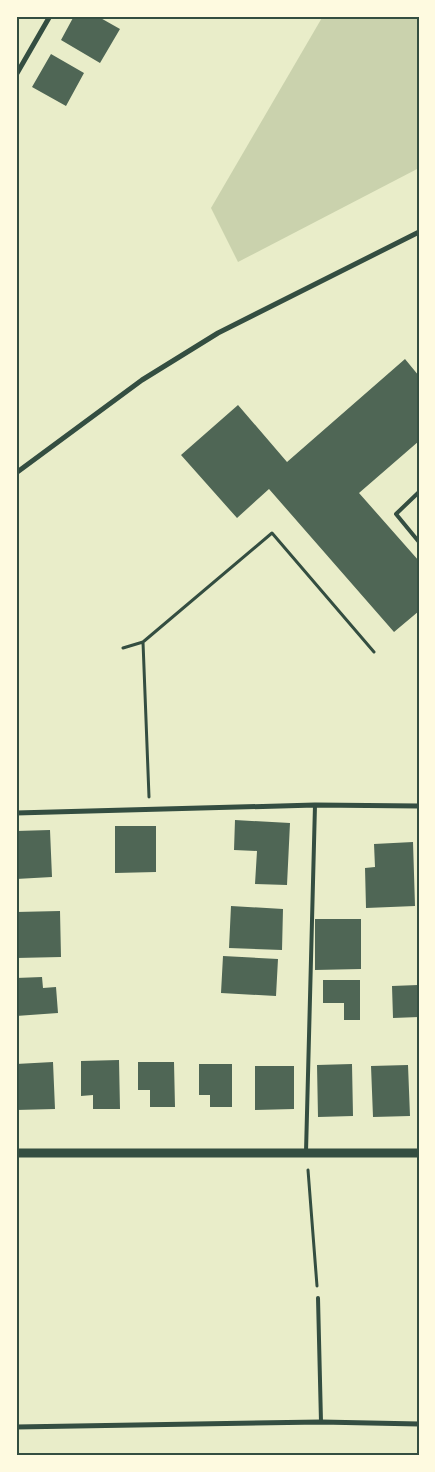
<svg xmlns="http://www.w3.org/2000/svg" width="435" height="1472" viewBox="0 0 435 1472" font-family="'Noto Serif',serif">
	<rect width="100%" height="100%" fill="#e9edc9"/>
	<path fill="#cad2ad" d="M323,16H419V168L238,262L211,208Z"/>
	<path fill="#4f6655" d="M74,16H97L120,29L100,63L61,40Z
		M51,54L84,73L66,106L32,87Z
		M405,359L419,376V441L359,493L419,561V611L394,632L269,489L237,518L181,455L238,405L287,462Z
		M235,820L290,823L287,885L255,884L257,851L234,850Z
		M115,826H156V872L115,873Z
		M50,830L52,877L16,879V831Z
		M413,842L415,906L366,908L365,868L375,867L374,844Z
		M231,906L283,909L282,950L229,948Z
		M60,911L61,957L16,958V912Z
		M315,919H361V969L315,970Z
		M223,956L278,959L276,996L221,993Z
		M42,977L43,988L56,987L58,1013L16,1016V978Z
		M323,980H360V1020H344V1003H323Z
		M418,985L419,1017L393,1018L392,986Z
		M119,1060L120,1109H93V1095L81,1096V1061Z
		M53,1062L55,1109L16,1110V1064Z
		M138,1062H174L175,1107H150V1090H138Z
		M199,1064H232V1107H210V1095H199Z
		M352,1064L353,1116L318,1117L317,1065Z
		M408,1065L410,1116L373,1117L371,1066Z
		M255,1066H294V1109L255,1110Z"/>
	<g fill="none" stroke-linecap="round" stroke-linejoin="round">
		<path stroke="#344e41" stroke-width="3" d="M123,648L143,642
			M149,797L143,642L272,533L374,652
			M308,1170L317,1286"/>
		<path stroke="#344e41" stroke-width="4" d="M419,492L396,514L419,542
			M306,1152L315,805
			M318,1298L321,1422"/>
		<path stroke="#344e41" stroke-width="5" d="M16,75L50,16
			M16,473L142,380L218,333L419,232
			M16,813L315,805L419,806
			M16,1427L321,1422L419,1424"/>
		<path stroke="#344e41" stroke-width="9" d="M16,1153H419"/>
	</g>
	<rect width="435" height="1472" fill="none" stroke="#fefae0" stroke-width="35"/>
	<rect x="18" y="18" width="400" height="1436" fill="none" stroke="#344e41" stroke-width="2"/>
</svg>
